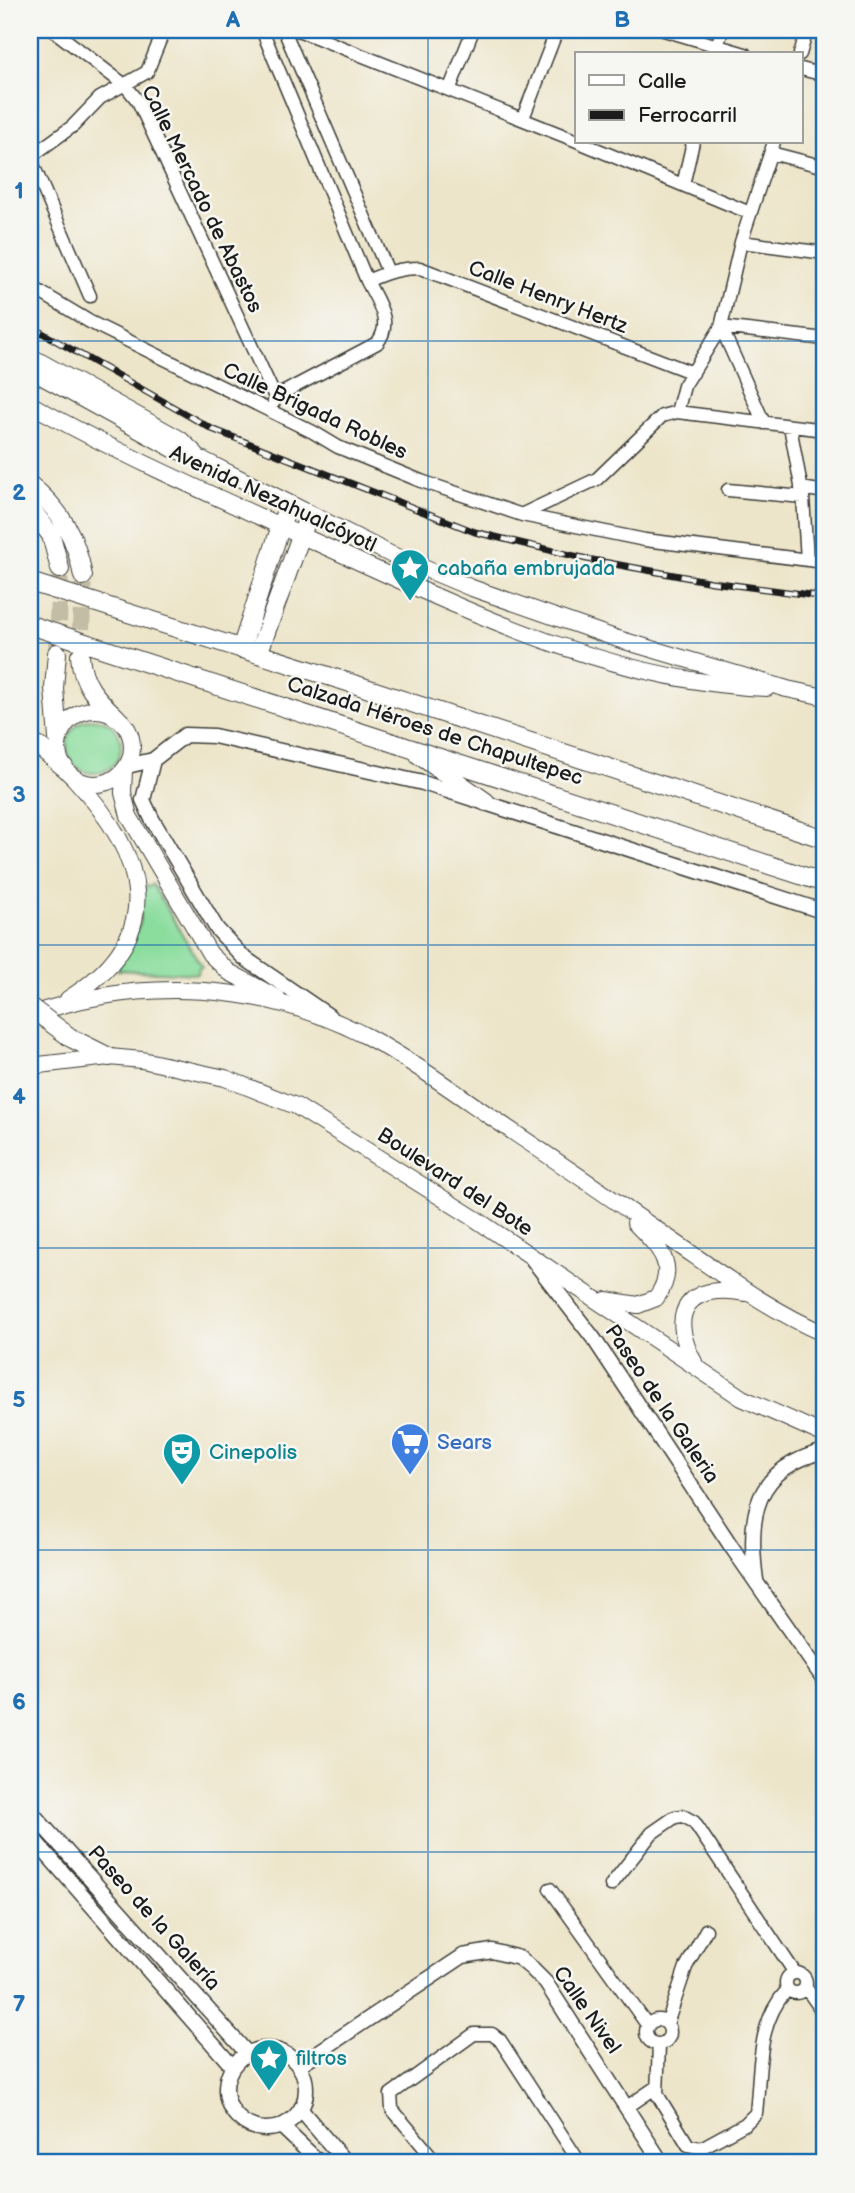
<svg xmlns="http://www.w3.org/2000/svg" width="855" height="2193" viewBox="0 0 855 2193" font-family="'Balsamiq Sans',sans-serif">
	<rect width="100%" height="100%" fill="#f6f6f2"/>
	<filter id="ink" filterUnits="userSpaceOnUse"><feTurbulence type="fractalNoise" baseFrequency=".0143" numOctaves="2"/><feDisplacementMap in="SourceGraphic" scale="14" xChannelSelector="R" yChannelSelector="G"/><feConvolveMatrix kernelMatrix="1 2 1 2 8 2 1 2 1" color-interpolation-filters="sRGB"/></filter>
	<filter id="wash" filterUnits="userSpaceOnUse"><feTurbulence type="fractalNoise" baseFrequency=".00686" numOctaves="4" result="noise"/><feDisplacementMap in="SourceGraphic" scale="28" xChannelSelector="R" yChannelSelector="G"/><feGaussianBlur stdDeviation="1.57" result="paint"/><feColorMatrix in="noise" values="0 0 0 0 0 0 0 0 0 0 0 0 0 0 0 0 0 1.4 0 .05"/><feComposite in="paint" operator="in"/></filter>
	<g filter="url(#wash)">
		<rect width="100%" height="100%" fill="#ede5c9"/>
		<path fill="#8bdd9e" stroke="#547c5d" stroke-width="2" d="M67 746a27 27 0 1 1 54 0a27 27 0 1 1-54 0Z
			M152,884L202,967L198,969V974L117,970L140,924L143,885L149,887Z"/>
	</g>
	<g filter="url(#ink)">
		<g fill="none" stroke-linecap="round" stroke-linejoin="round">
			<path stroke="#c3bda6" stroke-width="18" stroke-dasharray="18 9" stroke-linecap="butt" d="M57,649L60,569
				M80,656L83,576"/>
			<g stroke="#3b3a36" stroke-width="15">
				<path id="minor" d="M53,30L126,86L138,101L275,397L274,402
					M262,30L367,281
					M284,30L388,272
					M298,30L577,141
					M664,30L745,54
					M715,54L722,30
					M800,54L807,30
					M801,69L825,75
					M450,88L473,30
					M523,118L557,30
					M579,142L750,213
					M771,153L825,167
					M30,157L73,126L100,98L147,72L164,30
					M30,158L90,296
					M683,185L693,142
					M741,242L825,253
					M30,286L90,322L313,432L338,447L421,481L522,515L645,540L825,562
					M721,327L825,339
					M721,327L764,423
					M275,397L377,343C394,323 377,301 367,281C385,273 400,268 420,268L693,373
					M677,412L825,430
					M790,426L803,497L807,560
					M801,488L825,492
					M728,490L803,497
					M523,514L597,479L662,416L677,412L684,386L721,327L741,242L774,142
					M611,1885L652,1833L675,1817L683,1816L694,1822L795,1973
					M550,1889L648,2026
					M786 1983a10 10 0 1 1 20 0a10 10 0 1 1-20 0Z
					M806,1988L825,2015
					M646 2032a12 12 0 1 1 24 0a12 12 0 1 1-24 0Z
					M667,2024L686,1967L706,1930
					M659,2045L657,2094L688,2145L701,2148L745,2124L756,2113C761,2070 756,2024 787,1990
					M627,2107L655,2088
					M437,2163L392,2109L391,2094L474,2034H492L500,2040L580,2163"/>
			</g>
			<g stroke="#3b3a36" stroke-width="17">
				<path id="tertiary" d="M127,766L153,760
					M329,1016L243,957L217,929L152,819L143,800L153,760L185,735L214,736L423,783L825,912
					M533,1260L594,1339L733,1549L825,1681
					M756,1580C747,1516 754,1468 825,1451
					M30,1811L247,2053
					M30,1835L232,2066
					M226 2089a40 40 0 1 1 80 0a40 40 0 1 1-80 0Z
					M299,2065L463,1956L492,1951L519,1958L531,1968L546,1983L662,2163
					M301,2110L346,2163
					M281,2126L320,2163"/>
			</g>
			<g stroke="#3b3a36" stroke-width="18">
				<path id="secondary" d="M30,356L180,439L196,454
					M30,370L173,449L203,460L390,554L469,587L618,639L787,689L825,697
					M30,404C121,455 216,497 311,540C456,605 606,682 767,688
					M58 747a37 37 0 1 1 74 0a37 37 0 1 1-74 0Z
					M124,770L123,793L129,816L210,954L229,972L277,998
					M68,999C171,934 145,855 74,778
					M30,1015C140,976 263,982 368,1037C410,1060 449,1088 488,1115C551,1157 614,1200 676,1243C724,1276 771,1311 825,1334
					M30,1066L109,1057L142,1060L225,1078L296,1106L474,1218L742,1398L825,1435
					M606,1300L638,1305L656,1298C680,1265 658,1247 635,1223
					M694,1362C667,1312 688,1282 745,1293"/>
			</g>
			<g stroke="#3b3a36" stroke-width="20">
				<path id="primary" d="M30,485C61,510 76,537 83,576
					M30,508L51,535L60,569
					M30,582L360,686L825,839
					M30,625L825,883
					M241,649L288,504
					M57,653L54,688L58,739
					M258,654L309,514
					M80,656C82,684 96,698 116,717
					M30,744L40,747L64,767
					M419,755L486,802
					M71,1038L109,1057"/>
			</g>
			<use href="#minor" stroke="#fff" stroke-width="12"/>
			<use href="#tertiary" stroke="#fff" stroke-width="14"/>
			<use href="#secondary" stroke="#fff" stroke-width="16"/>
			<use href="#primary" stroke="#fff" stroke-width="18"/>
			<g stroke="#1c1c1c" stroke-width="7">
				<path id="rail" d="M30,326L212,429L475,532L587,559L712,582L825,597"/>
			</g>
			<use href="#rail" stroke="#f6f6f2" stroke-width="4.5" stroke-dasharray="13" stroke-linecap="butt"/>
			<g stroke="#3b3a36" stroke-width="20" stroke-linecap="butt">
				<path id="primary-bridge" d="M30,1007L71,1038"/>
			</g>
			<use href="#primary-bridge" stroke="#fff" stroke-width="18"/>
		</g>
	</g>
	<path fill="none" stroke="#1f6fb2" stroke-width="2" stroke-opacity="0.55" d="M428,30V2163M30,341H825M30,643H825M30,945H825M30,1248H825M30,1550H825M30,1852H825"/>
	<defs>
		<g id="sight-pin" transform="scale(2.0125)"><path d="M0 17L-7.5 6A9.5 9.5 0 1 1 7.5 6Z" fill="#0f9aa8" stroke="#f6f6f2"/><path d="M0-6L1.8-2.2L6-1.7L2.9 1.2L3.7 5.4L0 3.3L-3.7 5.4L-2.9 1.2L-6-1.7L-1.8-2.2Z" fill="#fff"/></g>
		<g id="supermarket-pin" transform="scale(2.0125)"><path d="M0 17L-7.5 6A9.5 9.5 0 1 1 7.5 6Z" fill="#3f7fe0" stroke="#f6f6f2"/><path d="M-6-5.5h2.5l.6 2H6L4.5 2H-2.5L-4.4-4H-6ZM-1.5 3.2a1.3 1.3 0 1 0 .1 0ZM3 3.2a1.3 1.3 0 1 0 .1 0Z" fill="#fff"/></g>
		<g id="theatre-pin" transform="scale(2.0125)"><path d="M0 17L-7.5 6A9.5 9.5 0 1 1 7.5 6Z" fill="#0f9aa8" stroke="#f6f6f2"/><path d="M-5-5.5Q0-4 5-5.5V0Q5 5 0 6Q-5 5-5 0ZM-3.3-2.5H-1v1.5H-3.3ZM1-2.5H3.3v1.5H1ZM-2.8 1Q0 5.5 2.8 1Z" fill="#fff"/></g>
	</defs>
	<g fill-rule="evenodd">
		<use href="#sight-pin" x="410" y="568"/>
		<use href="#supermarket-pin" x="410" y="1442"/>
		<use href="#theatre-pin" x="182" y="1452"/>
		<use href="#sight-pin" x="269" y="2058"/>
	</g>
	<g text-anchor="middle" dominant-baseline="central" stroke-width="5" stroke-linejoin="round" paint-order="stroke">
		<g font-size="21" fill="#1c1c1c" stroke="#f6f6f2">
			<text transform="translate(202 199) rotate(64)">Calle Mercado de Abastos</text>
			<text transform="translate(548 297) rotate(21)">Calle Henry Hertz</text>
			<text transform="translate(315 411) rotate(25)">Calle Brigada Robles</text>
			<text transform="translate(273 499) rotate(25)">Avenida Nezahualcóyotl</text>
			<text transform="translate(435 731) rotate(18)">Calzada Héroes de Chapultepec</text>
			<text transform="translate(455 1182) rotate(33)">Boulevard del Bote</text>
			<text transform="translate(662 1404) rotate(56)">Paseo de la Galeria</text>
			<text transform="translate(154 1918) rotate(48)">Paseo de la Galería</text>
			<text transform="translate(587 2010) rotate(55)">Calle Nivel</text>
		</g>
		<g font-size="21" fill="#0d838f" stroke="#f6f6f2" text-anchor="start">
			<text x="437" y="568">cabaña embrujada</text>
			<text x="209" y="1452">Cinepolis</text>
			<text x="296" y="2058">filtros</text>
		</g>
		<g font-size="21" fill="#366cbe" stroke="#f6f6f2" text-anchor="start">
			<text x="437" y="1442">Sears</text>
		</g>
	</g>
	<rect width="855" height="2193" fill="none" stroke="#f6f6f2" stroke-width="77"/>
	<rect x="575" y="52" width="228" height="91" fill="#f6f6f2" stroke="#9f9f9c" stroke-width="2"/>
	<rect x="589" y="75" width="35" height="10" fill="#ffffff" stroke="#9f9f9c" stroke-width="2"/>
	<text x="638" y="88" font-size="21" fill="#1c1c1c">Calle</text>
	<rect x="589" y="110" width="35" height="10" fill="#1c1c1c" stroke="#9f9f9c" stroke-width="2"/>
	<text x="638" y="122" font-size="21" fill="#1c1c1c">Ferrocarril</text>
	<rect x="38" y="38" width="778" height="2116" fill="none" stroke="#1f6fb2" stroke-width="2.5"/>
	<g font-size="23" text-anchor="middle" font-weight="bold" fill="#1f6fb2">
		<text x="233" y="27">A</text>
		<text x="622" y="27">B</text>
		<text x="19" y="198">1</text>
		<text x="19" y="500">2</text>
		<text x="19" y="802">3</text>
		<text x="19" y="1104">4</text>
		<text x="19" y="1407">5</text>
		<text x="19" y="1709">6</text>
		<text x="19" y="2011">7</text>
	</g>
</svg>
